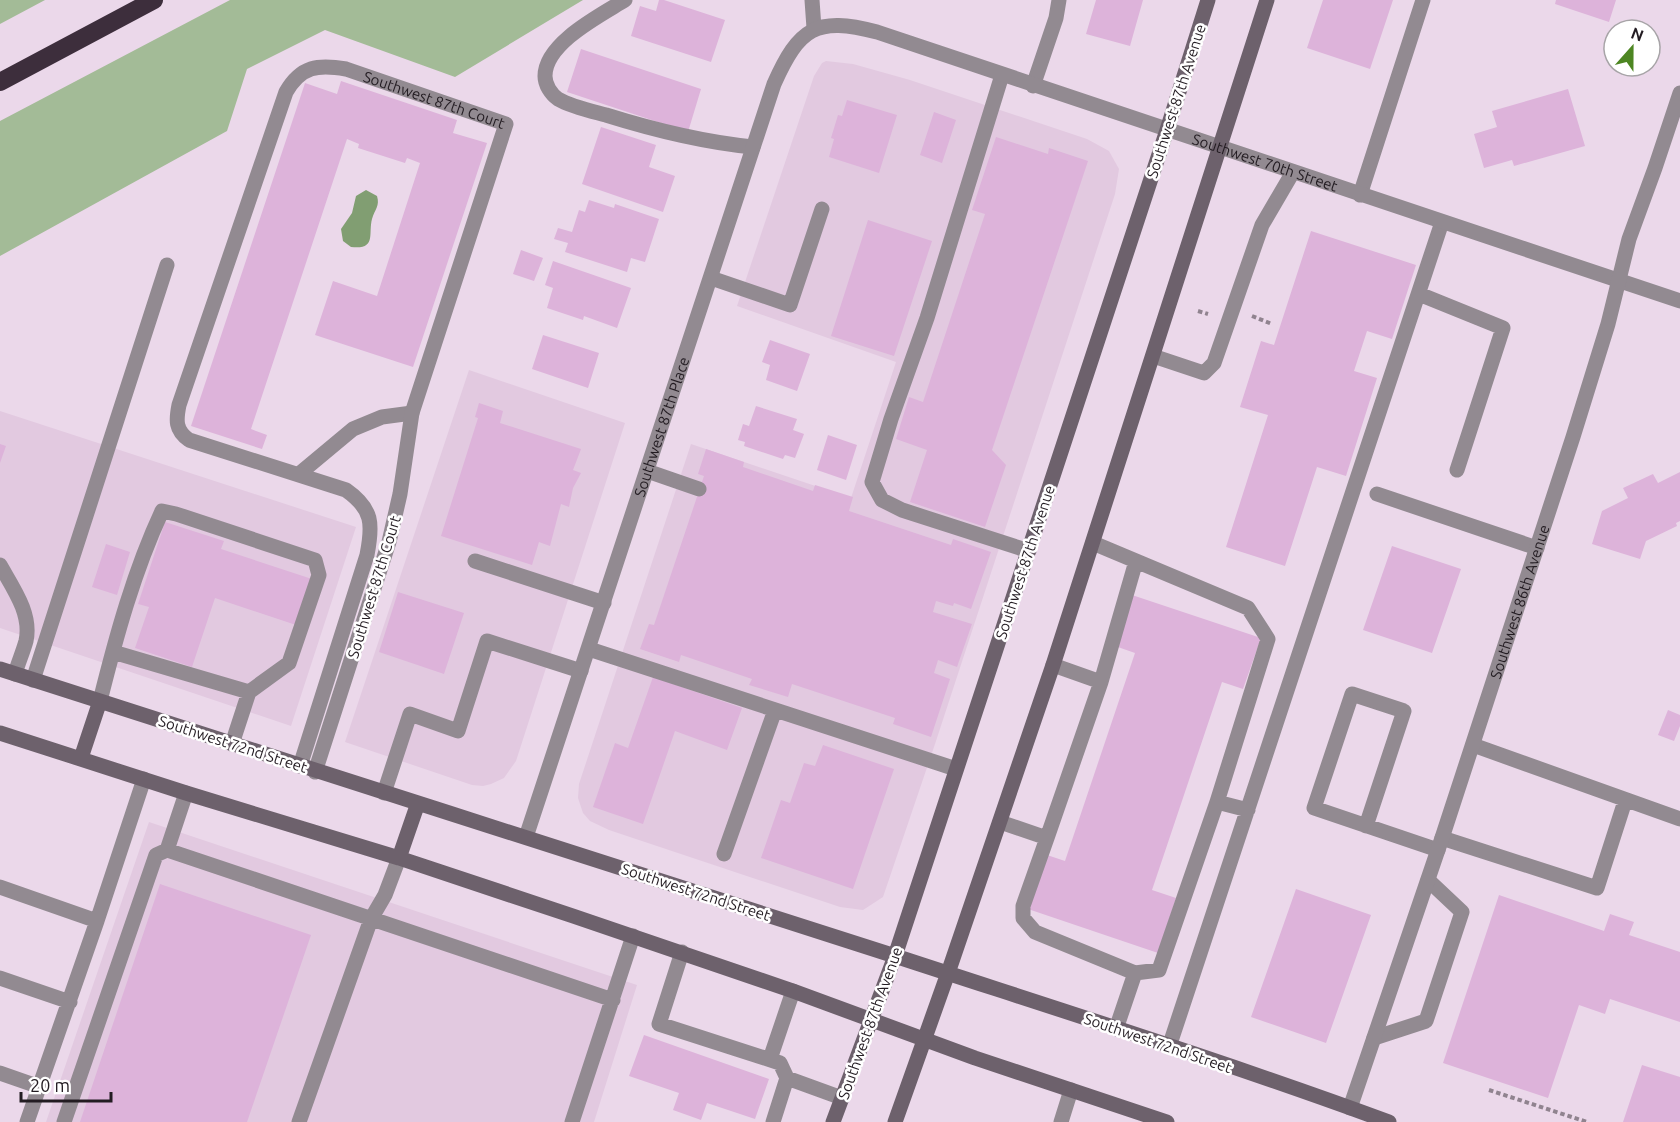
<svg xmlns="http://www.w3.org/2000/svg" width="1680" height="1122" viewBox="0 0 1680 1122" font-family="Ubuntu,sans-serif">
	<rect width="100%" height="100%" fill="#ebd8ea"/>
	<path fill="#e2c9e0" d="M826,61L853,64L910,80L1087,139L1109,151L1119,169L1115,194L935,744L883,897L863,910L840,907L609,830L590,821L583,813L578,798L579,784L691,444L851,498L896,362L737,306L814,76L822,63Z
		M469,370L625,423L516,761L504,778L491,784L483,786L472,785L345,742Z
		M0,411L356,527L291,726L0,628Z
		M149,822L637,985L594,1122H46Z"/>
	<path fill="#a3bb97" d="M0,0H45L0,24Z
		M230,0H583L455,77L325,30L247,69L227,131L0,256V121Z"/>
	<path fill="#819e72" d="M366,190L377,196C380,206 375,209 372,219C368,234 377,250 351,247L343,241L341,229L352,213L356,196Z"/>
	<path fill="#ddb3da" d="M659,0H664L725,20L711,62L631,36L640,6L656,11Z
		M1096,0H1143L1130,46L1086,34Z
		M1323,0H1393L1370,69L1307,48Z
		M1556,0H1616L1609,22L1555,4Z
		M581,49L701,89L688,132L567,92Z
		M341,81L457,120L453,133L487,143L413,367L315,335L333,281L377,296L420,163L407,158L405,163L358,148L359,144L347,139L251,429L267,435L262,449L191,426L305,83L337,94Z
		M1568,89L1585,146L1514,166L1512,160L1484,168L1474,134L1497,127L1492,111Z
		M847,100L897,115L879,173L829,157L834,139L831,138L838,115L842,116Z
		M934,112L956,120L942,163L920,155Z
		M601,127L656,145L649,167L675,176L663,212L582,184Z
		M996,137L1048,154L1049,148L1088,161L992,450L1006,465L985,527L910,502L927,450L896,439L909,397L923,402L985,214L972,210Z
		M589,200L614,208L615,204L659,219L645,262L631,258L627,272L565,252L568,243L554,239L558,228L572,232L579,210L585,212Z
		M868,220L932,241L894,356L831,336Z
		M1311,231L1416,265L1392,339L1367,331L1354,371L1377,378L1346,476L1317,467L1285,566L1226,547L1268,415L1240,407L1261,341L1274,345Z
		M521,250L543,258L534,281L513,274Z
		M553,261L631,288L617,328L584,316L583,320L547,308L553,288L545,285Z
		M543,335L599,353L588,388L532,369Z
		M770,340L810,354L797,391L766,380L770,365L762,362Z
		M479,403L503,411L500,423L581,449L573,470L581,473L573,488L569,507L561,504L550,546L539,542L532,565L441,536L478,418L475,417Z
		M756,406L797,419L793,430L804,434L795,458L785,455L783,459L744,446L745,442L738,440L743,424L749,426Z
		M828,435L857,445L846,480L817,470Z
		M0,444L6,446L0,463Z
		M706,449L744,462L743,467L813,491L815,485L853,497L849,511L951,545L953,539L991,552L971,609L954,603L953,606L936,601L933,612L972,624L957,667L938,660L934,673L950,679L931,737L893,724L895,718L792,684L788,697L749,685L752,679L681,655L679,662L640,649L649,624L654,625L704,476L698,474Z
		M1680,472V521L1676,523L1677,526L1646,541L1640,559L1592,544L1602,511L1628,498L1623,488L1653,474L1658,483Z
		M165,522L224,541L221,549L312,579L296,625L215,598L192,667L135,648L149,607L138,604Z
		M106,544L130,552L117,595L92,587Z
		M1392,546L1461,569L1432,653L1363,630Z
		M398,592L464,613L444,674L379,652Z
		M1132,595L1261,638L1243,689L1222,682L1152,890L1176,898L1158,953L1028,909L1047,855L1065,861L1135,653L1115,646Z
		M653,677L742,708L727,750L675,731L643,824L593,807L615,743L628,748Z
		M1668,710L1680,715V726L1674,741L1658,735Z
		M823,745L894,769L853,889L761,858L781,800L790,803L804,763L815,766Z
		M160,884L311,935L247,1122H80Z
		M1296,889L1371,915L1326,1043L1251,1017Z
		M1499,895L1604,931L1610,914L1634,922L1629,935L1680,952V1022L1610,999L1605,1014L1579,1005L1548,1098L1443,1063Z
		M644,1035L769,1079L755,1119L707,1103L701,1120L673,1110L679,1093L629,1076Z
		M1642,1065L1680,1077V1122H1623Z"/>
	<g fill="none" stroke-linecap="round" stroke-linejoin="round">
		<path stroke="#90838f" stroke-width="4" stroke-dasharray="4.5 3" stroke-linecap="butt" d="M1198,311L1208,314
			M1252,316L1272,324
			M1489,1090L1587,1122"/>
		<path stroke="#928a91" stroke-width="15" d="M625,0C601,15 545,43 545,76C545,85 551,94 558,99C572,107 591,111 606,115C654,130 702,142 753,147
			M812,0L814,28
			M1002,75L927,318L891,419L872,482L882,500L902,510L1029,551
			M1033,86L1056,18L1059,0
			M1360,195L1423,0
			M711,278L790,305L822,209
			M1419,294L1503,328L1457,470
			M1153,356L1204,373L1214,363L1262,225L1293,172
			M647,471L699,489
			M1377,494L1537,548
			M1093,543L1248,608L1268,639L1217,802L1248,810
			M475,561L604,603
			M0,565C13,588 32,614 26,641C23,652 18,663 15,674
			M589,649L956,769
			M113,652L249,692L232,744
			M1053,665L1101,682
			M33,680L167,265
			M100,701C116,637 134,571 162,511L176,514L315,560L319,575L289,663L249,692
			M1473,745L1680,819
			M384,793L410,714L458,731L487,641L581,671
			M1000,822L1047,838L1023,906V918L1035,932L1135,973L1116,1029
			M1366,826L1404,711L1352,694L1314,808C1355,822 1397,836 1438,850
			M1047,838L1101,682L1136,561
			M1442,838L1597,888L1625,801
			M167,850L613,1000
			M724,854L775,710
			M0,887L97,921L27,1122
			M97,921L144,779
			M682,952L659,1024L780,1063L787,1078
			M1135,973L1159,970L1217,802
			M0,978L70,1002
			M1374,1038L1426,1021L1462,912L1428,880
			M1169,1047L1442,222
			M770,1059L793,991
			M0,1073L40,1087
			M64,1122L156,855L167,850L186,793
			M299,1122L371,919L385,895L399,858
			M572,1122L633,936
			M773,1122L787,1078L842,1098
			M1061,1122L1071,1090"/>
		<g stroke="#928a91" stroke-width="15">
			<path d="M299,474L353,429L382,417L412,413"/>
			<path id="s1" d="M300,766L367,555C373,524 373,509 346,490L189,440C175,430 176,420 179,405L286,92C301,66 318,64 346,69L506,124L412,413L400,494L389,542L315,772"/>
			<path id="s2" d="M526,837L774,84C799,28 816,16 877,32L1680,301"/>
			<path id="s3" d="M1350,1108L1442,838L1573,437L1608,324L1629,239L1655,168L1680,93"/>
		</g>
		<path stroke="#6d616c" stroke-width="15" d="M0,669C298,766 597,859 895,956C1060,1010 1226,1062 1389,1122
			M0,733L186,793L399,858L573,916L793,991L975,1058L1167,1122
			M81,758L100,701
			M399,858L418,803
			M833,1122L895,956L1167,130L1208,0
			M895,1122L948,973L1053,665L1267,0"/>
		<path stroke="#3d2e3c" stroke-width="18" d="M0,82L154,0"/>
	</g>
	<g text-anchor="middle" dominant-baseline="central" stroke-width="5" stroke-linejoin="round" paint-order="stroke">
		<g font-size="15" fill="#231c22" stroke="#fff">
			<text stroke="none"><textPath href="#s1" startOffset="994">Southwest 87th Court</textPath></text>
			<text transform="translate(1176 101) rotate(-72)">Southwest 87th Avenue</text>
			<text stroke="none"><textPath href="#s2" startOffset="1335">Southwest 70th Street</textPath></text>
			<text stroke="none"><textPath href="#s2" startOffset="432">Southwest 87th Place</textPath></text>
			<text transform="translate(1025 562) rotate(-72)">Southwest 87th Avenue</text>
			<text transform="translate(374 587) rotate(-73)">Southwest 87th Court</text>
			<text stroke="none"><textPath href="#s3" startOffset="534">Southwest 86th Avenue</textPath></text>
			<text transform="translate(233 744) rotate(18)">Southwest 72nd Street</text>
			<text transform="translate(696 892) rotate(18)">Southwest 72nd Street</text>
			<text transform="translate(870 1023) rotate(-70)">Southwest 87th Avenue</text>
			<text transform="translate(1158 1043) rotate(19)">Southwest 72nd Street</text>
		</g>
	</g>
	<g transform="translate(1632 48) rotate(21)"><circle r="28" fill="#ffffff" stroke="#a7a4a7" stroke-width="1.5"/>
	<path d="M0-4.5L10 22L0 15L-10 22Z" fill="#4d8622"/>
	<text y="-9" font-size="16" font-weight="bold" text-anchor="middle" fill="#231c22">N</text>
	</g>
	<path d="M21 1092v9h90v-9" fill="none" stroke="#231c22" stroke-width="3"/>
	<text x="30" y="1092" font-size="18" fill="#231c22" stroke="#ffffff" stroke-width="4.5" paint-order="stroke">20 m</text>
</svg>
